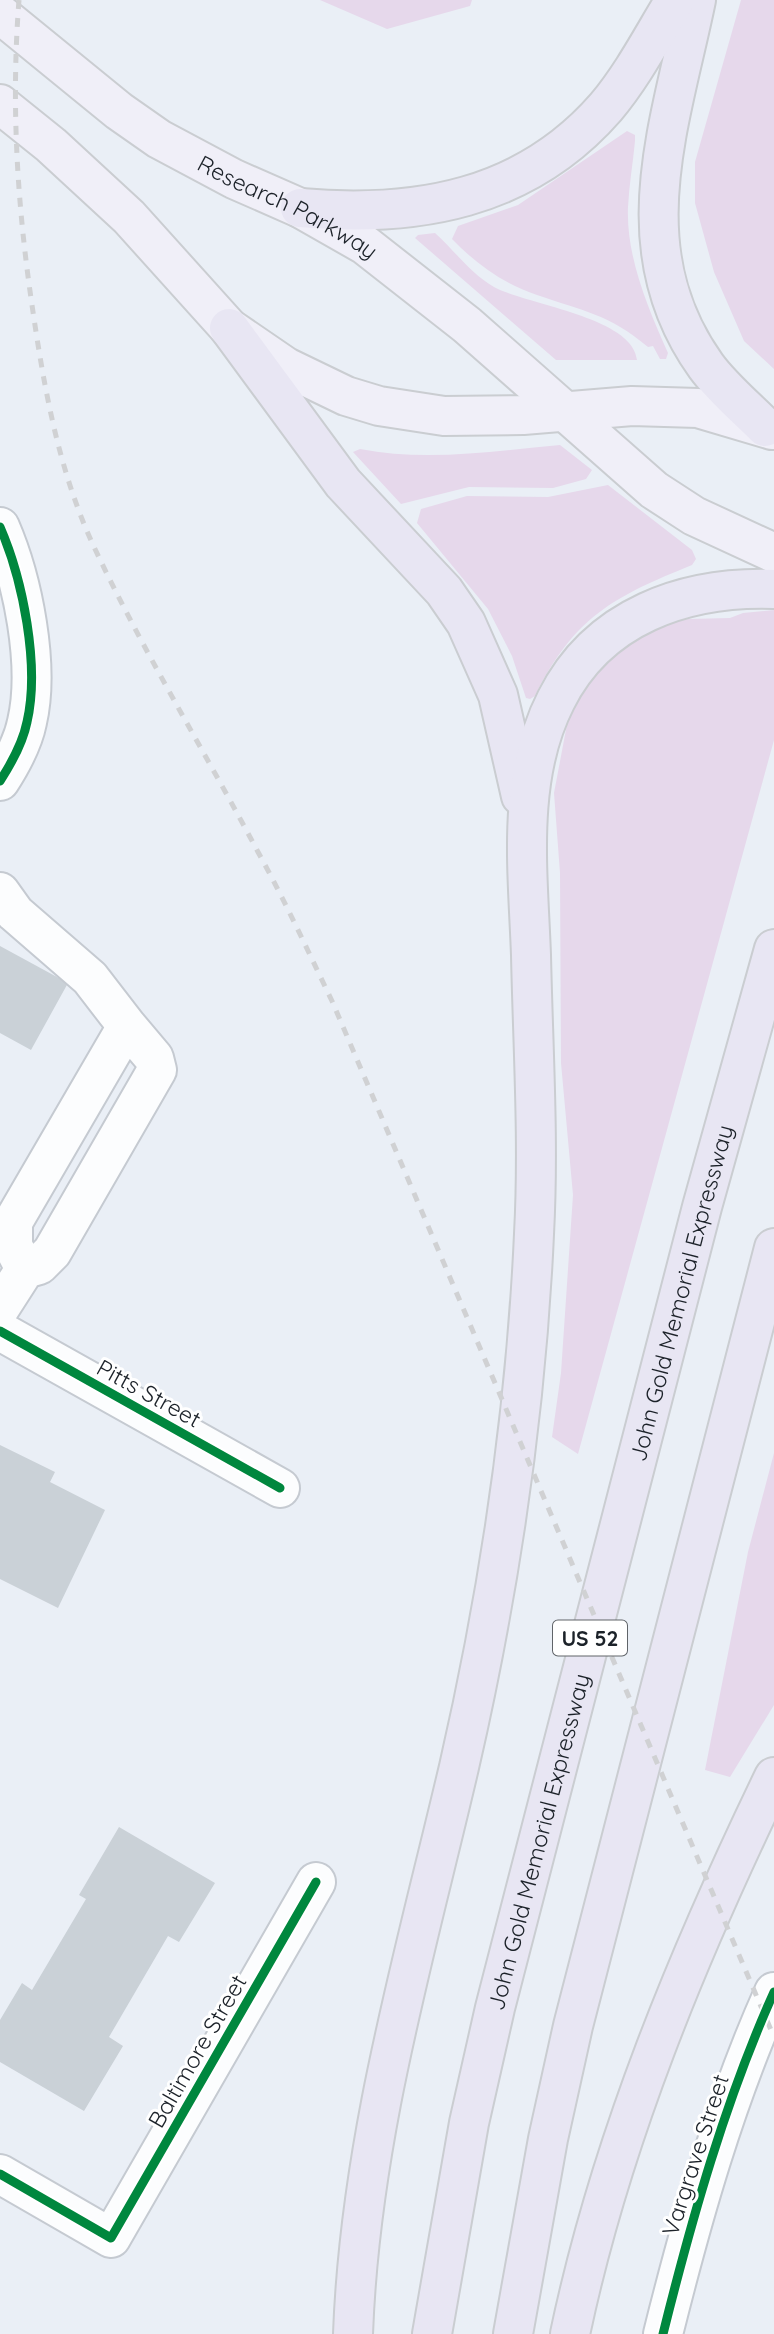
<svg xmlns="http://www.w3.org/2000/svg" width="774" height="2334" viewBox="0 0 774 2334" font-family="Quicksand,sans-serif">
	<rect width="100%" height="100%" fill="#eaeff6"/>
	<path fill="#e6d8eb" d="M320,0H472L470,6L387,29Z
		M741,0H774V369L744,341L714,272L695,203V162Z
		M627,131L635,135V141C633,163 629,185 628,207C626,257 648,308 668,353L666,359H660L653,346L648,347C609,314 583,311 537,295C504,284 476,264 452,239L458,226L518,205Z
		M435,233C455,251 470,273 494,287C527,305 633,317 637,360H556L415,238L418,235Z
		M560,445L592,470L586,479L553,488L469,487L401,504L353,452L360,449C426,462 494,451 560,445Z
		M608,485L692,550L696,559L692,565C613,597 574,617 535,696L530,699L526,698L512,656L488,609L417,523L421,509L467,496L548,497Z
		M774,610V740L578,1454L552,1437L561,1373L573,1195L561,1063L560,873L554,793L568,719L578,696L613,653L661,625L688,619L730,618L743,613Z
		M774,1453V1705L730,1777L705,1770L748,1552Z"/>
	<path fill="#cad1d7" d="M0,946L68,983L31,1050L0,1033Z
		M0,1445L55,1472L50,1482L105,1510L58,1608L0,1579Z
		M119,1827L215,1883L179,1942L168,1936L109,2037L123,2046L84,2111L0,2062V2020L22,1983L32,1990L86,1899L79,1895Z"/>
	<g fill="none" stroke-linecap="round" stroke-linejoin="round">
		<g stroke="#c5cad1" stroke-width="42">
			<path id="minor" d="M0,527C23,580 40,666 27,722C23,742 11,764 0,781
				M0,892L15,913L90,978L127,1026
				M0,1308L25,1269L39,1265L52,1252L157,1070L154,1058L127,1026L13,1222V1246L25,1269
				M0,1331L280,1488
				M0,2174L111,2238L316,1882
				M663,2334C692,2218 725,2101 774,1992"/>
		</g>
		<g stroke="#cacdd1" stroke-width="42">
			<g id="major">
				<path id="s1" d="M0,14L119,111L159,139L234,179L300,208L365,245L467,325L654,490L694,516L774,553"/>
				<path d="M0,104L51,145L129,217L229,328L286,367L346,396L379,406L444,416L523,415L632,406L698,408L772,430"/>
			</g>
		</g>
		<g stroke="#cacdd1" stroke-width="42">
			<g id="highway">
				<path d="M696,0C670,126 622,249 706,366C722,388 745,407 765,427"/>
				<path d="M300,208C416,218 525,200 606,107C633,75 653,36 675,0"/>
				<path d="M229,328L343,483L444,591L466,623L498,695L521,796"/>
				<path d="M353,2334C360,2140 415,1955 459,1767C499,1593 526,1414 534,1234C539,1142 533,1048 531,955C528,871 516,778 556,700C598,616 685,586 774,589"/>
				<path id="s2" d="M432,2334L469,2123L495,2008L702,1207L774,949"/>
				<path d="M513,2334L548,2139L573,2026L774,1248"/>
				<path d="M570,2334C611,2140 688,1955 774,1777"/>
			</g>
		</g>
		<use href="#minor" stroke="#fcfdfe" stroke-width="38"/>
		<use href="#major" stroke="#f0eff8" stroke-width="38"/>
		<use href="#highway" stroke="#e8e6f3" stroke-width="38"/>
		<path stroke="#d0d1d3" stroke-width="5" stroke-dasharray="9 9" stroke-linecap="butt" d="M19,0C11,103 17,203 32,305C44,388 59,473 95,549C144,653 204,750 258,852C285,901 308,951 332,1001L774,2037"/>
		<g stroke="#fff" stroke-width="13">
			<path id="cycleway" d="M0,527C23,580 40,666 27,722C23,742 11,764 0,781
				M0,1331L280,1488
				M0,2174L111,2238L316,1882
				M663,2334C692,2218 725,2101 774,1992"/>
		</g>
		<use href="#cycleway" stroke="#00873e" stroke-width="9"/>
	</g>
	<g text-anchor="middle" dominant-baseline="central" stroke-width="6" stroke-linejoin="round" paint-order="stroke">
		<rect fill="#fff" stroke="#606469" stroke-width="2" x="553" y="1620.5" width="74" height="35" rx="5"/>
		<g font-size="21" font-weight="bold" fill="#1c2229">
			<text x="590" y="1638">US 52</text>
		</g>
		<g font-size="23" fill="#1c2229" stroke="#fff">
			<text stroke="none"><textPath href="#s1" startOffset="348">Research Parkway</textPath></text>
			<text stroke="none"><textPath href="#s2" startOffset="1071">John Gold Memorial Expressway</textPath></text>
			<text transform="translate(149 1393) rotate(29)">Pitts Street</text>
			<text stroke="none"><textPath href="#s2" startOffset="504">John Gold Memorial Expressway</textPath></text>
			<text transform="translate(197 2051) rotate(-60)">Baltimore Street</text>
			<text transform="translate(695 2155) rotate(-72)">Vargrave Street</text>
		</g>
	</g>
</svg>
